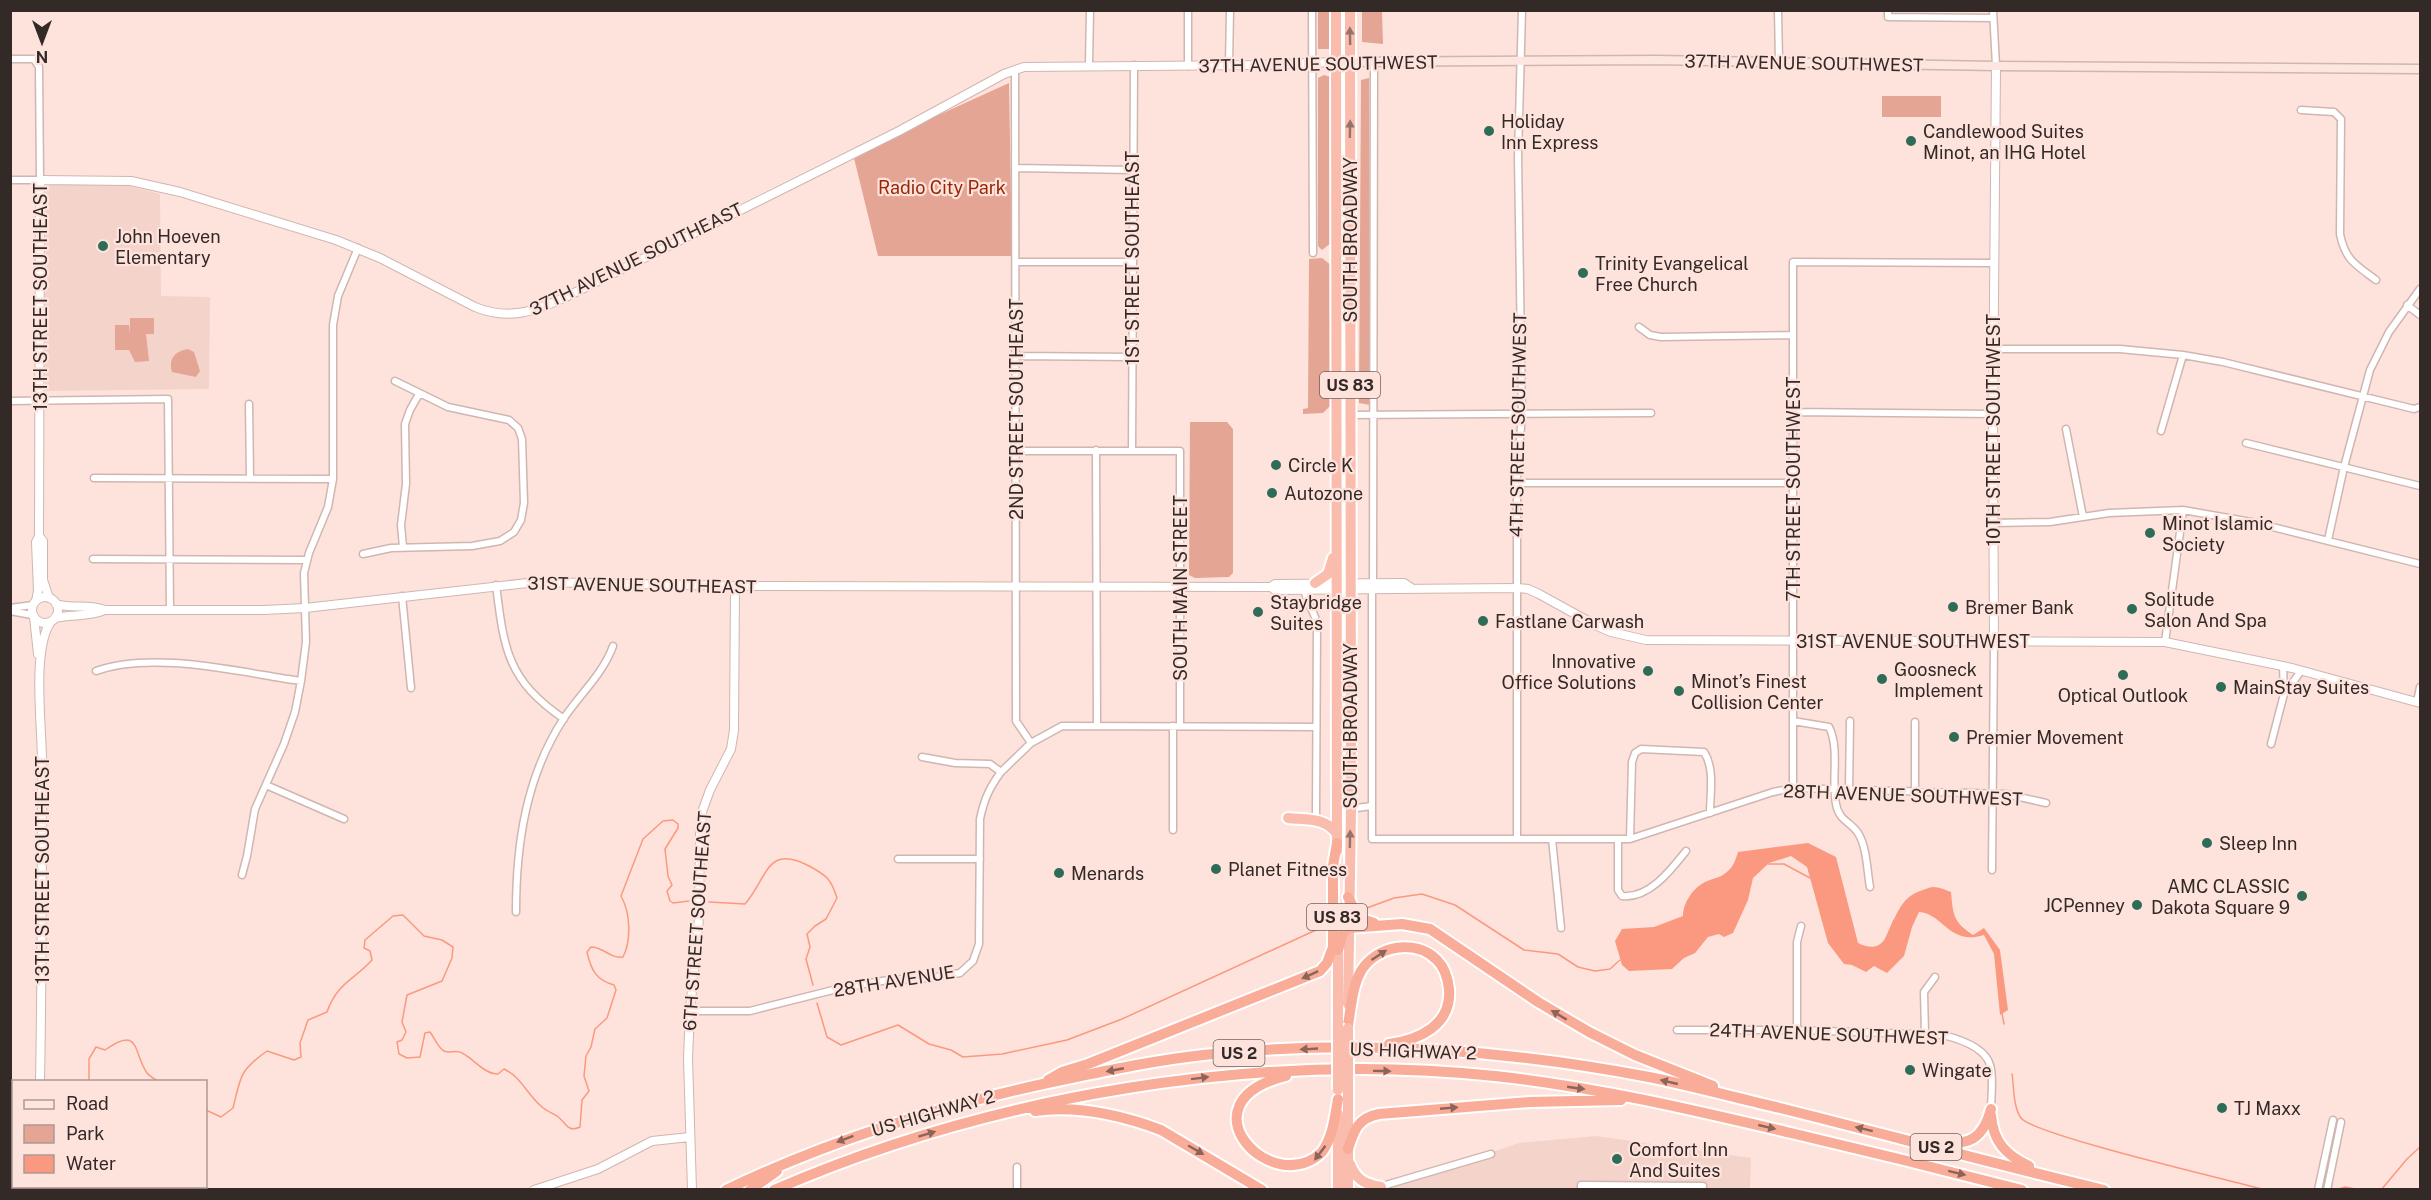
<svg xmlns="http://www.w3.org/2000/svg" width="2431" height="1200" viewBox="0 0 2431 1200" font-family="'Public Sans',sans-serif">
	<rect width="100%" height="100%" fill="#fee3dc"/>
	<path fill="#f4d3ca" d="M45,185H125L160,194L161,296L210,297L209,389L45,391Z
		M1596,1136L1751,1158L1750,1189L1382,1190L1519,1143Z"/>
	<path fill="#e4a594" d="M1318,11H1330L1329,49H1318Z
		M1362,11H1382L1383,44L1362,42Z
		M1324,75L1331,77V243L1322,250L1318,246V78Z
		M1369,78L1370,405L1359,403L1361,80Z
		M1009,83L1012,256H878L853,154Z
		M1882,96H1941V117H1882Z
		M1322,258L1332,266V404L1323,413L1303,414V409L1308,408L1309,259Z
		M130,318H154V334H146L149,361L135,362L129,350H115V325H129L130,334Z
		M188,349L194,352L200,371L196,377L172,372C168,359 175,351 188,349Z
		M1190,422H1227L1233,429V573L1229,577L1195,578L1189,575Z"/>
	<path fill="#fa9980" d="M1808,843L1836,857L1858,943C1898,962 1883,904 1920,891C1924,890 1929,887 1933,887C1939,887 1946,890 1951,892C1953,914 1953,922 1973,935L1984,928L2000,950L2008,1010L2000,1015L1994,954L1984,935C1949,946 1944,914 1919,912L1912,927L1904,956L1887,973L1874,966L1866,972L1852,965L1844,964L1828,943L1807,867L1791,856L1769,863L1753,878L1748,900L1733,933L1724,937L1719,934L1708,937L1695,953L1684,958L1672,969L1629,971L1622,965L1615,941L1622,929L1654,927L1683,916C1683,903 1693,888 1705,882C1716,877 1720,879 1730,869C1734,865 1736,858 1738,852Z"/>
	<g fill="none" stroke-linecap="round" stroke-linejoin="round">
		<path stroke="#fa9980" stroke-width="1.5" d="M1768,864H1784L1810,878
			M709,902L745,904C768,878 766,842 811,867C827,876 831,879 837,898L826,919L815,926L807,934L810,947L806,959L813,985
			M1364,909L1394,898L1422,894L1455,905L1524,950L1558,954L1578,967L1595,971L1610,969L1620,960
			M1884,943L1894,920
			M817,1003L827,1037L841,1045L898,1025L929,1044L951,1050L963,1057L1002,1054L1067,1040L1122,1019L1316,930
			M2002,1013L2004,1024
			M2012,1074C2014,1086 2013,1107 2021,1118C2034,1135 2233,1181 2266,1190
			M89,1082V1059L96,1047L105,1050C141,1024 133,1054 147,1073C149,1076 155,1079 159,1082
			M206,1110L221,1117L233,1108C241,1076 239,1071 267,1051L294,1060L301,1057L300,1043L308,1020L327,1012C337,983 354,980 372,960L370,951L364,948L365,940L393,916L403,915L424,936L442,940L453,947L452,958L442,981L407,995L402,1022L406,1032L402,1040L397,1042L399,1054L407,1058L420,1057L425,1033L430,1032C434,1037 438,1048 444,1051C450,1054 456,1049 462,1053C474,1059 484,1074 498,1074L504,1069C521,1077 527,1094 541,1106C546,1111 552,1113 557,1116C567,1123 567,1133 580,1127L582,1100L589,1091L584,1076L586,1056L591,1047L595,1029L607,1018L616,990L614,985C596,980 591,970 587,952L591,947C604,947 610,959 623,957C632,939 630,912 621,896L643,839L663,821L673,820L678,824V828L665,849L668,876L672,885L667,891L670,901L673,903L689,901
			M10,1185L14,1184
			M2339,1189L2345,1187L2360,1190
			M2381,1190L2407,1159L2420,1147"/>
		<g stroke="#d0b6b0" stroke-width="9">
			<path id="minor" d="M1312,10L1313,253
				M1778,10L1779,62
				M1888,10V17L1993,18
				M1993,10L1996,66
				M10,59H34L39,67L40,180H10
				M1089,64L1090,10
				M1229,65L1230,10
				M1188,66V10
				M1015,70L1016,721L1031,743
				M2301,110L2334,112L2341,119L2340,234C2345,260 2356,265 2376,280
				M1016,168L1132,170
				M1016,262H1132
				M2407,305L2420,315
				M1639,327L1650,335L1661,337L1792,335
				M1993,349H2120L2183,355L2223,362L2414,409L2420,407
				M1016,356L1132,357
				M10,401L168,399L170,610
				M249,404L250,478
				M1793,412L1993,414
				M1350,415L1651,413
				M2066,429L2083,517
				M2161,431L2183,355
				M2246,443L2420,486
				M1096,450L1097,726
				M1132,450L1134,65
				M1016,451H1180V726
				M94,478L333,479
				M1517,483H1793
				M1993,523L2050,522L2109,513L2183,510L2257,523L2420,564
				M2328,540L2344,467L2370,370L2389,332L2420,289
				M403,547L401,525L406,484L405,424L410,410L419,394
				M363,554L391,548L472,546L500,541L514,532L521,520L524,503L522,439L518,428L509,420L448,407L395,381
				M93,559L307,560
				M1373,583L1374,62
				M496,585C504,649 507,680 564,719
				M1305,590C1305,603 1315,611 1317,624L1316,814
				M1372,590V839H1630L1773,792L1793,788L2006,794L2046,803
				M402,596L411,688
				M10,608L33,605
				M10,611L32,615
				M2165,642L2183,510
				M96,671C153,650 242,673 301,681
				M2285,693L2301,671
				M2417,702L2420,687
				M1793,721L1829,727C1840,749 1831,779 1836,804C1839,821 1850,821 1858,833C1867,847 1867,871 1870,887
				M1915,722V792
				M1173,726V830
				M2271,744L2284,694L2283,666
				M922,757L955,763L990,764L1001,772L1031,743L1062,726L1316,727
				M266,785L344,819
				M1793,788V262L1993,263
				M1849,791L1850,721
				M1336,811L1371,806
				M1517,839V477L1522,414L1518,157L1522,10
				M1552,839L1561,928
				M1618,839V890L1622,896C1649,899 1671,870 1686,851
				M1630,839L1632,762L1635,753L1641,749L1704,752C1715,769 1710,793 1710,813
				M898,859H980
				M1992,870L1994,642
				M242,875L247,856L255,809L284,744L295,712L301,681L306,642L304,573L309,553L328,507L333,479V325L338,296L358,248
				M516,912C516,844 526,776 564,718C580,694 603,674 613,646
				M690,1011H750L841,988L888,980L931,978L960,973L973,961L979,944L980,819C984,800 989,788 1001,772
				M1677,1030H1797L1943,1035C1959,1039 1985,1047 1990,1065C1994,1077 1991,1096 1991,1109
				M1797,1030V942L1801,926
				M1925,1034L1924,992L1935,977
				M1379,1187L1491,1154
				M1017,1190V1167
				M1581,1190V1185L1703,1186
				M2318,1190L2333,1120
				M2327,1190L2341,1122"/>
		</g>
		<g stroke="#d0b6b0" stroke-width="10">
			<path id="tertiary" d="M39,536L43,541V580L49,598
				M1271,587L1275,584L1404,583L1410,587
				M32 610a13 13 0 1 1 26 0a13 13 0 1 1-26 0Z
				M36,601L38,591L36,542L39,536L40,180L131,181L180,192L336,240L380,258L475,307C509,321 535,311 566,297L899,131L1004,74L1024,67L1259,65L1335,62
				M56,604C72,609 89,604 105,610H264L305,608L536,582L735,586L1271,587L1275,590L1517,588L1528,589L1539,594L1597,626L1611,632L1646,640L2165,642L2292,668L2420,703
				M34,617L38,654
				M55,618C71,614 90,617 105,610
				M1994,642L1993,414L1996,66
				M40,1082C42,975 42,869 42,762C42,726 32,651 50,623
				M39,1190V1186
				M534,1190L598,1169L652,1141L690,1137
				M692,1190L688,1058L690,1011L699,918L700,834L702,812L710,790L731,749L734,730L735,586"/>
		</g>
		<g stroke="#d0b6b0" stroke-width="11">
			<path id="secondary" d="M1335,62L1657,60L1996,66L2420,69"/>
		</g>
		<g stroke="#fff" stroke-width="14">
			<path id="trunk" d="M1336,10L1337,851
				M1315,583L1328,574L1333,558
				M1288,818C1305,820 1326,817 1337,834
				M1338,942V1023
				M1348,1004L1351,809L1350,10
				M1350,1164C1356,1180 1365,1184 1381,1187
				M1338,1190V1114
				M1348,1190V1090"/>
		</g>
		<g stroke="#fff" stroke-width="14">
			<path id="motorway" d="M1348,897L1359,918L1374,923
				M1338,950L1343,933L1348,928L1402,924L1430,929L1538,1002L1589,1032L1635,1055L1713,1086
				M1348,1025C1351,1008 1352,987 1361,971C1376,946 1415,938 1437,960C1444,967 1448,979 1449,989C1452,1025 1419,1040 1389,1044
				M1286,1076C1179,1102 1272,1200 1322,1152C1333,1137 1335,1116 1338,1099
				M1048,1080L1062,1072L1088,1064L1320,971L1327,963L1333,947V866L1337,843
				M1035,1111C1079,1105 1121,1115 1161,1130L1262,1190
				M1991,1115C1993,1142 2006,1155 2029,1166
				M1939,1142C1969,1146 1983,1139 1991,1109
				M1348,1149C1354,1130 1358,1118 1379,1114L1529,1102L1621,1100
				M726,1190C828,1141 933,1108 1043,1084C1096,1073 1149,1061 1203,1055C1352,1039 1502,1049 1649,1077C1693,1086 1737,1098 1780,1108C1888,1135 1996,1164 2104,1190
				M750,1190L777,1171
				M774,1190C993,1095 1258,1051 1495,1076C1596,1087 1693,1110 1791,1133C1868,1151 1945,1170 2022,1190"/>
		</g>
		<use href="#minor" stroke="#fff" stroke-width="6"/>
		<use href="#tertiary" stroke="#fff" stroke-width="8"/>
		<use href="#secondary" stroke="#fde6e0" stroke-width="8"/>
		<use href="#trunk" stroke="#fabcac" stroke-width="10"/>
		<use href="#motorway" stroke="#f9ac98" stroke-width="10"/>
		<g stroke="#fff" stroke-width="14" stroke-linecap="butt">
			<path id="trunk-bridge" d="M1338,1023V1090
				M1348,1090V1028"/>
		</g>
		<use href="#trunk-bridge" stroke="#fabcac" stroke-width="10"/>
	</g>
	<defs><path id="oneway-solid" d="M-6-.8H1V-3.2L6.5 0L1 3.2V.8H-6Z" transform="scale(1.5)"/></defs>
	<g fill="#96726a">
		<use href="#oneway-solid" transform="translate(1350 36) rotate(-91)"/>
		<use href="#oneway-solid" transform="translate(1350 129) rotate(-89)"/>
		<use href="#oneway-solid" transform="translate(1350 839) rotate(-89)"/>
	</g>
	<g fill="#8c645a">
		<use href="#oneway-solid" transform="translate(1379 955) rotate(-33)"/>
		<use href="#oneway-solid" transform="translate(1310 975) rotate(155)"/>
		<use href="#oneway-solid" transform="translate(1559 1015) rotate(-149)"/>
		<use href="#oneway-solid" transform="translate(1309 1049) rotate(177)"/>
		<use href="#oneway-solid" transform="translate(1115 1070) rotate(169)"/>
		<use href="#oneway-solid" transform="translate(1382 1071) rotate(1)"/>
		<use href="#oneway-solid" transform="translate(1200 1078) rotate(-7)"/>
		<use href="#oneway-solid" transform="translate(1669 1082) rotate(-167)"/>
		<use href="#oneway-solid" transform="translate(1576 1088) rotate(8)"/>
		<use href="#oneway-solid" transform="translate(1449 1108) rotate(-5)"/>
		<use href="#oneway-solid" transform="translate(1767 1127) rotate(13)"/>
		<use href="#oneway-solid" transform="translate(1864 1129) rotate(-166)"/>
		<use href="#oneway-solid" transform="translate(927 1134) rotate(-17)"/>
		<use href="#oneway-solid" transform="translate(845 1139) rotate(159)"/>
		<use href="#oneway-solid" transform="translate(1196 1150) rotate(30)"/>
		<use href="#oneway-solid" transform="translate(1320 1153) rotate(127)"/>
		<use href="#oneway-solid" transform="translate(1957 1173) rotate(14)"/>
	</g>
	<g fill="#2f6c58" stroke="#fee3dc" stroke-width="2">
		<circle cx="1489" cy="131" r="6"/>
		<circle cx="1911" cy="141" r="6"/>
		<circle cx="103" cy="246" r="6"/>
		<circle cx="1583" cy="273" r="6"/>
		<circle cx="1276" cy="465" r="6"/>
		<circle cx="1272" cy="493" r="6"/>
		<circle cx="2150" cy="533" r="6"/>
		<circle cx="1953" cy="607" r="6"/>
		<circle cx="2132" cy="609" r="6"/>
		<circle cx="1258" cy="612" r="6"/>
		<circle cx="1483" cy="621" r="6"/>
		<circle cx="1648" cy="671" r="6"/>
		<circle cx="2123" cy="675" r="6"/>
		<circle cx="1882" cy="679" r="6"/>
		<circle cx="2221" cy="687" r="6"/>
		<circle cx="1679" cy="691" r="6"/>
		<circle cx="1954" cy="737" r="6"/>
		<circle cx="2207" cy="843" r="6"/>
		<circle cx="1216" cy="869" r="6"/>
		<circle cx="1059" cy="873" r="6"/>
		<circle cx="2302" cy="896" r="6"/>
		<circle cx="2137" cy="905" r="6"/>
		<circle cx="1910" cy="1070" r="6"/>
		<circle cx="2222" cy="1108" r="6"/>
		<circle cx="1617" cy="1159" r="6"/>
	</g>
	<g text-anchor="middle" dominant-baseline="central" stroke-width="4.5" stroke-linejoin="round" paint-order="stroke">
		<g fill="#fee3dc" stroke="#70615d" stroke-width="1.5">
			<rect x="1320" y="372" width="60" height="26" rx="4.5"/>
			<rect x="1307" y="904" width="60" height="26" rx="4.5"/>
			<rect x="1213.5" y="1040" width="51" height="26" rx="4.5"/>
			<rect x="1910.5" y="1134" width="51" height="26" rx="4.5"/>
		</g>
		<g font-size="16" font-weight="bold" fill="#332927">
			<text x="1350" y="385">US 83</text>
			<text x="1337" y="917">US 83</text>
			<text x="1239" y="1053">US 2</text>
			<text x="1936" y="1147">US 2</text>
		</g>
		<g font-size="18" fill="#332927" stroke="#fee3dc">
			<text transform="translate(1804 63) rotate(1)">37TH AVENUE SOUTHWEST</text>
			<text transform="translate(1318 64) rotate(-1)">37TH AVENUE SOUTHWEST</text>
			<text transform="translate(1350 240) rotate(-90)">SOUTH BROADWAY</text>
			<text transform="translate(1132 258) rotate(-90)">1ST STREET SOUTHEAST</text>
			<text transform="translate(636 259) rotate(-26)">37TH AVENUE SOUTHEAST</text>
			<text transform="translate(40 297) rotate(-90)">13TH STREET SOUTHEAST</text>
			<text transform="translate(1016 409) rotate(-90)">2ND STREET SOUTHEAST</text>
			<text transform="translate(1518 425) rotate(-89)">4TH STREET SOUTHWEST</text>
			<text transform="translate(1993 430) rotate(-90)">10TH STREET SOUTHWEST</text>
			<text transform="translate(1793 489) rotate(-90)">7TH STREET SOUTHWEST</text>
			<text transform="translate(642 585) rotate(1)">31ST AVENUE SOUTHEAST</text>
			<text transform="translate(1180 588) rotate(-90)">SOUTH MAIN STREET</text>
			<text x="1913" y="641">31ST AVENUE SOUTHWEST</text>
			<text transform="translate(1350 726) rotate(-90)">SOUTH BROADWAY</text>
			<text transform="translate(1903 795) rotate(2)">28TH AVENUE SOUTHWEST</text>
			<text transform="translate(42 870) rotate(-90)">13TH STREET SOUTHEAST</text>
			<text transform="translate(697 921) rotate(-86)">6TH STREET SOUTHEAST</text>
			<text transform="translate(894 981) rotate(-9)">28TH AVENUE</text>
			<text transform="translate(1829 1034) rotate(2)">24TH AVENUE SOUTHWEST</text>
			<text transform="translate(1413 1051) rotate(2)">US HIGHWAY 2</text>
			<text transform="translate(933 1113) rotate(-16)">US HIGHWAY 2</text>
		</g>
		<g font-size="18" fill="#332927" stroke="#fee3dc" text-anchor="start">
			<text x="1501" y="121">Holiday<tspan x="1501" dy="21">Inn Express</tspan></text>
			<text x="1923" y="131">Candlewood Suites<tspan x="1923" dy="21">Minot, an IHG Hotel</tspan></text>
			<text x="115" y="236">John Hoeven<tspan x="115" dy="21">Elementary</tspan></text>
			<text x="1595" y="263">Trinity Evangelical<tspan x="1595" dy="21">Free Church</tspan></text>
			<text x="1288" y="465">Circle K</text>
			<text x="1284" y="493">Autozone</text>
			<text x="2162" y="523">Minot Islamic<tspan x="2162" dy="21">Society</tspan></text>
			<text x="2144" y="599">Solitude<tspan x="2144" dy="21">Salon And Spa</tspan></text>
			<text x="1270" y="602">Staybridge<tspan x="1270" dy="21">Suites</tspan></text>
			<text x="1965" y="607">Bremer Bank</text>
			<text x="1495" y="621">Fastlane Carwash</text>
			<text x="1636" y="661" text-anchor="end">Innovative<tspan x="1636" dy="21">Office Solutions</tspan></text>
			<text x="1894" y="669">Goosneck<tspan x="1894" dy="21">Implement</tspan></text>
			<text x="1691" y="681">Minot’s Finest<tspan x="1691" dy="21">Collision Center</tspan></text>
			<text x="2233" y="687">MainStay Suites</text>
			<text x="2123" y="695" text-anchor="middle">Optical Outlook</text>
			<text x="1966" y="737">Premier Movement</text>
			<text x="2219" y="843">Sleep Inn</text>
			<text x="1228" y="869">Planet Fitness</text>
			<text x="1071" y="873">Menards</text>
			<text x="2290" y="886" text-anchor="end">AMC CLASSIC<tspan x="2290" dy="21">Dakota Square 9</tspan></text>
			<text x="2125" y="905" text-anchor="end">JCPenney</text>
			<text x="1922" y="1070">Wingate</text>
			<text x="2234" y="1108">TJ Maxx</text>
			<text x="1629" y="1149">Comfort Inn<tspan x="1629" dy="21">And Suites</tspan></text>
		</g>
		<g font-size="18" fill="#982706" stroke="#fee3dc">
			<text x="942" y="187">Radio City Park</text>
		</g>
	</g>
	<rect width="2431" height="1200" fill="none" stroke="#332927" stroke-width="24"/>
	<rect x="12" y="1080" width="195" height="108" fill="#fee3dc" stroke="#ad9994" stroke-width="1.5"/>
	<rect x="24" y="1100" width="30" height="9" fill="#fde6e0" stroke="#ad9994" stroke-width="1.5"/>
	<text x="66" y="1110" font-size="18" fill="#332927">Road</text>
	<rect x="24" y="1125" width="30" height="18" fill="#e4a594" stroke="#ad9994" stroke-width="1.5"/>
	<text x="66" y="1140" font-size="18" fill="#332927">Park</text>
	<rect x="24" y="1155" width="30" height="18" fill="#fa9980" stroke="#ad9994" stroke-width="1.5"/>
	<text x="66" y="1170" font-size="18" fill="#332927">Water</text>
	<g transform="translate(42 42) rotate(180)" stroke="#fee3dc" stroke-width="4.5" paint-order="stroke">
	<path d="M0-4.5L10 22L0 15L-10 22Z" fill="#332927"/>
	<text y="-9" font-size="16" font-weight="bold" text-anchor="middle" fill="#332927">N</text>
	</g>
</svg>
